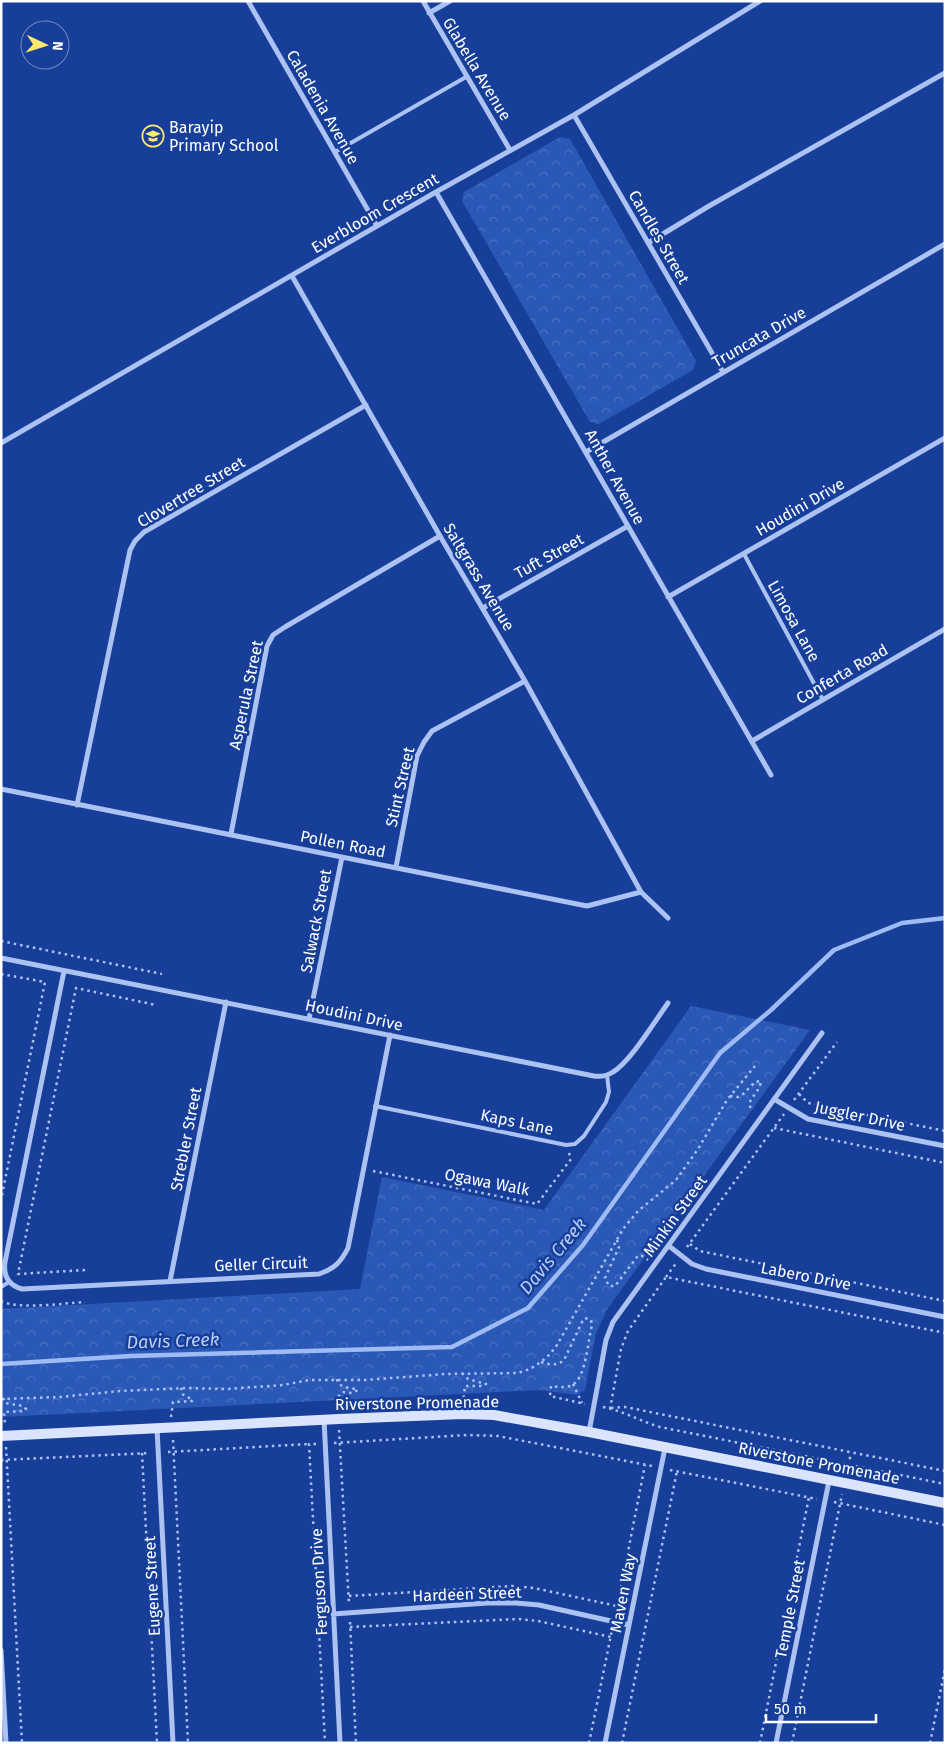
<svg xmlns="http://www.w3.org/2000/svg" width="946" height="1744" viewBox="0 0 946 1744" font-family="'Fira Sans',sans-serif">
	<defs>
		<pattern id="forest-crowns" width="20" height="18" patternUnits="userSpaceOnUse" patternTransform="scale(1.25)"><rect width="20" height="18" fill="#2a58b7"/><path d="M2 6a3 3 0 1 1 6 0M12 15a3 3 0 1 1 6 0" fill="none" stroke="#4a71c2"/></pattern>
	</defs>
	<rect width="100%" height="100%" fill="#173f99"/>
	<path fill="url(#forest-crowns)" d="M560,137L570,139L696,361L693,370L599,424L590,422L462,201L464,192Z
		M691,1006L810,1030L608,1308L596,1333L585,1390L577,1395L540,1390L1,1417V1309L360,1289L382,1177L544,1210Z"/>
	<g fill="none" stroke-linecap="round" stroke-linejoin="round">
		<path stroke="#9ebbf4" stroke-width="4.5" d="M1,1364L131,1356L452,1347L528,1308L583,1245L720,1053L771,1010L834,950L902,923L945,918"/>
		<path stroke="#abc2f2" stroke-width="2.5" stroke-dasharray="2.5 4" stroke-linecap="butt" d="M1,941L162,974
			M1,974L45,982L1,1200
			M799,1094L808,1103L945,1131
			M730,1096L738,1097L743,1094L755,1082L761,1081C760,1091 751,1096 749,1105L753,1111
			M794,1100L837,1042
			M774,1128L945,1163
			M373,1171L537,1204L571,1159L569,1153
			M617,1240L619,1247L605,1278L609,1286H615L637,1257L641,1255L648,1260
			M690,1244L700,1251L945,1301
			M687,1247L784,1114
			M85,1270L18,1274L76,988L156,1005
			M666,1277L677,1262
			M1,1301C17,1310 66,1303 85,1302
			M541,1362C550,1365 557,1366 564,1360L582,1322L585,1318L591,1320L592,1325C588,1340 586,1374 575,1383C568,1389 559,1387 551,1386L550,1396L585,1404
			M462,1373L468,1379L486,1384L484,1386H465L463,1402
			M337,1379C339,1389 350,1387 358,1390L352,1393L342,1392L338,1397V1407
			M573,1384L582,1403
			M3,1398L5,1403L23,1406L26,1409L23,1411L4,1412L5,1424
			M1,1399L60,1397L120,1391L187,1388L227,1389L283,1385L309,1380H365L444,1374L518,1373L530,1369L541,1362L550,1354L557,1345L623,1229L638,1211L676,1180L698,1149L727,1100L755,1066
			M603,1407C623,1411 640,1421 660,1427L945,1484
			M611,1408L625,1407L945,1471
			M610,1409L621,1349L628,1331L666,1277L945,1333
			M171,1417L173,1402L192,1401L193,1400L182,1394L181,1388
			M339,1430L349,1604
			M173,1440L188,1743
			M334,1443L467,1435L498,1436L652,1466
			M316,1444H309L325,1743
			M6,1447L22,1743
			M168,1452L309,1444
			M142,1453L157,1743
			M1,1460L150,1453
			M670,1470L817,1499
			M847,1472L851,1453
			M834,1502L945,1525
			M349,1596L512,1586L534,1588L617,1606
			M616,1613L645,1465
			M350,1622L356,1743
			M350,1627L518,1619L538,1621L611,1637
			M589,1743L612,1630
			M622,1743L677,1471
			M760,1743L809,1497
			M792,1743L842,1494
			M930,1743L945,1669"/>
		<path stroke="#abc2f2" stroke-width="4" d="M335,152L466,77
			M744,554L823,700
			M375,1106L566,1145L575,1144L584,1136L606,1102L609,1092L607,1075
			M1,1287L9,1282"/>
		<path stroke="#abc2f2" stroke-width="5" d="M248,1L377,226
			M423,1L510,150
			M429,13L450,1
			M574,115L723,372
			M436,192L771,775
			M648,243L709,206L945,73
			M292,276L440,536L525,681L641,892
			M1,443L436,192L574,115L760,1
			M586,452L945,244
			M668,597L945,438
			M483,608L628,526
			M752,741L945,629
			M1,789L587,906L641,892L668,918
			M77,805L130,550L135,541L144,532L366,405
			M231,834L267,646L273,635L285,627L440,536
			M396,867L417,756L424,742L432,731L525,681
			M1,958L594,1076C601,1077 607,1076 613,1072C630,1062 655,1021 668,1003
			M64,971L5,1262C3,1276 8,1285 22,1289L319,1274C334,1269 341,1262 348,1248L390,1035
			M309,1019L342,857
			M774,1099L808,1119L945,1146
			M669,1246L692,1264L706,1269L945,1317
			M170,1281L226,1002
			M324,1419L340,1743
			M157,1428L173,1743
			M589,1432L606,1340L613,1322L822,1033
			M333,1614L487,1603H516L539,1605L629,1625
			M1,1650L6,1743
			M605,1743L665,1448
			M776,1743L829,1481"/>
		<path stroke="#dae4fc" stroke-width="10" d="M1,1436L339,1419L463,1414L494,1415L589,1432L945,1503"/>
	</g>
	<defs>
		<g id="school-ring" transform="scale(1.125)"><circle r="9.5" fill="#173f99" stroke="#ffe76c" stroke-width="1.5"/><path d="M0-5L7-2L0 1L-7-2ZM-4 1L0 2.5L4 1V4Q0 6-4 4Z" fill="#ffe76c"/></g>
	</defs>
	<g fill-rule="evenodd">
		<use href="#school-ring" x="153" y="136"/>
	</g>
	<g text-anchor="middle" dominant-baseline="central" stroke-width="5" stroke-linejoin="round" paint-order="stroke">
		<g font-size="16" fill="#fff" stroke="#173f99">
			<text transform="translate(477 69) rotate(59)">Glabella Avenue</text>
			<text transform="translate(323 107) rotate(60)">Caladenia Avenue</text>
			<text transform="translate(375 213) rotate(-30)">Everbloom Crescent</text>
			<text transform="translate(659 237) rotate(60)">Candles Street</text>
			<text transform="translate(759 337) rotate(-30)">Truncata Drive</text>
			<text transform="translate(615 477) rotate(61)">Anther Avenue</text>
			<text transform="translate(191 492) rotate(-31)">Clovertree Street</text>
			<text transform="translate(800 507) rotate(-30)">Houdini Drive</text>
			<text transform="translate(549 556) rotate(-29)">Tuft Street</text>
			<text transform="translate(479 577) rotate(59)">Saltgrass Avenue</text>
			<text transform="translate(794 621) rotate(61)">Limosa Lane</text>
			<text transform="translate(842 674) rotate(-30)">Conferta Road</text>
			<text transform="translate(246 695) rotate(-78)">Asperula Street</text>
			<text transform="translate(400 787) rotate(-77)">Stint Street</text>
			<text transform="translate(343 844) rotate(11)">Pollen Road</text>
			<text transform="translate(316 921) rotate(-79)">Salwack Street</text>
			<text transform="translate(354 1015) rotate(12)">Houdini Drive</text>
			<text transform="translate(860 1116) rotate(12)">Juggler Drive</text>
			<text transform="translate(517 1122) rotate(12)">Kaps Lane</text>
			<text transform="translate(186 1139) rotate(-79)">Strebler Street</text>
			<text transform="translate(487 1182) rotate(11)">Ogawa Walk</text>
			<text transform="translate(675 1216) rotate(-54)">Minkin Street</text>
			<text transform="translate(261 1264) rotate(-2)">Geller Circuit</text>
			<text transform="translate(806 1276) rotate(11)">Labero Drive</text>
			<text transform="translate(417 1403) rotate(-1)">Riverstone Promenade</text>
			<text transform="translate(819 1463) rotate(11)">Riverstone Promenade</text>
			<text transform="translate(319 1582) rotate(-93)">Ferguson Drive</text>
			<text transform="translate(152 1586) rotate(-93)">Eugene Street</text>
			<text transform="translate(623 1593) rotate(-79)">Maven Way</text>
			<text transform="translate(467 1594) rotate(-2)">Hardeen Street</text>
			<text transform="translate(790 1609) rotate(-79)">Temple Street</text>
		</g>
		<g font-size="16" fill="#fff" stroke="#173f99" text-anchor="start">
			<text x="169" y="127">Barayip<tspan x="169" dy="18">Primary School</tspan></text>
		</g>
		<g font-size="18" font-style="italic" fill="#b8cdf8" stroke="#173f99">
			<text transform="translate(553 1256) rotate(-50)">Davis Creek</text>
			<text transform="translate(173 1341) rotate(-2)">Davis Creek</text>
		</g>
	</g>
	<rect width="946" height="1744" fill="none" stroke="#ffffff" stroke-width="5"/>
	<g transform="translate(45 45) rotate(94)"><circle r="24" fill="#173f99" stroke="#748cc2"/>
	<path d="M0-4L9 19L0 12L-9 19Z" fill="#ffe76c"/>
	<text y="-8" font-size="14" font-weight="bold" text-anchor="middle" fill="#ffffff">N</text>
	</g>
	<path d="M766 1714v8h110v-8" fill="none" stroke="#ffffff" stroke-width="2.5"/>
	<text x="774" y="1714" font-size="15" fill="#ffffff" stroke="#173f99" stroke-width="4" paint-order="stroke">50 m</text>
</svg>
